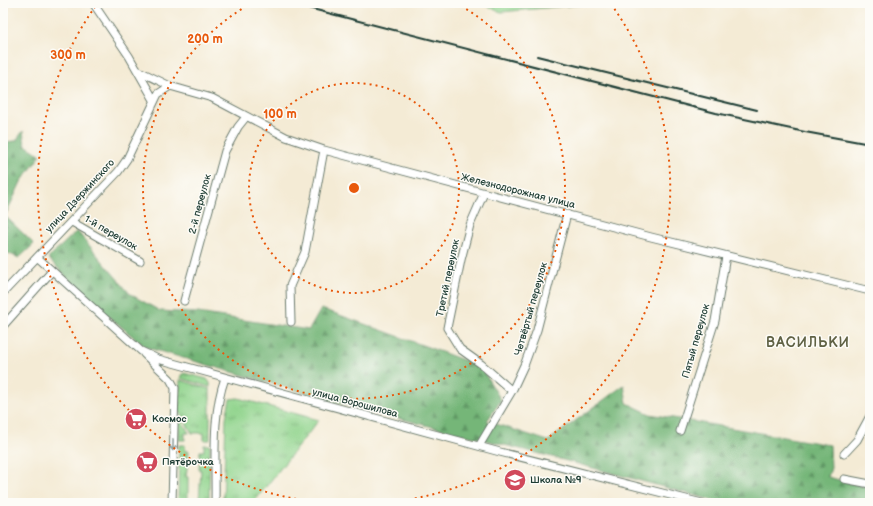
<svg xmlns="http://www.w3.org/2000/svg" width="873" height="506" viewBox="0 0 873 506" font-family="'Balsamiq Sans',sans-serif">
	<defs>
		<pattern id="grass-tufts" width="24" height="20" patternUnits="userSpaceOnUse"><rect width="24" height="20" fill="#91d48d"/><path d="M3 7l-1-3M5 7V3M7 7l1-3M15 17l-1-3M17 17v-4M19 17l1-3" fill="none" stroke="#76ad74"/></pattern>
		<pattern id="forest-firs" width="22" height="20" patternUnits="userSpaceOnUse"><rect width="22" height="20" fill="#74b678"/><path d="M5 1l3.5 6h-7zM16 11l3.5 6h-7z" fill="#5f9563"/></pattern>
	</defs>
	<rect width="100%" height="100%" fill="#fdfcf7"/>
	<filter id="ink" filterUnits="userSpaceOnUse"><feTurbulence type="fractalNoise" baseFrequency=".025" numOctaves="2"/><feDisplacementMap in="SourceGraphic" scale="8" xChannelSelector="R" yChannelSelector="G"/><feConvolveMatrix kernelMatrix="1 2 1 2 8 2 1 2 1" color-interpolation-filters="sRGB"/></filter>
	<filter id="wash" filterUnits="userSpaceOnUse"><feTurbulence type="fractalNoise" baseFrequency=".012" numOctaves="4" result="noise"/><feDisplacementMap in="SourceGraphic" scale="16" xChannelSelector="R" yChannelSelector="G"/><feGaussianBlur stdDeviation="0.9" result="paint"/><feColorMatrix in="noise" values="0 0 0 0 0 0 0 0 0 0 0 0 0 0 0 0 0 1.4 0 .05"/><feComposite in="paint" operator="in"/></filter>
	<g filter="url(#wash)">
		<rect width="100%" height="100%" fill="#f4ebd5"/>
		<path fill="url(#grass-tufts)" stroke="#588860" d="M184,373L207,379L210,383V387L180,378L181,375Z
			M180,380L210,389V440H204V433H192L179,411Z
			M238,398L319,420L253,503H223L226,418L230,399Z
			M179,416L189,433H185V440H179Z
			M179,445H185V451H189L186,477H188V500L185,503H178Z
			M204,445H210L209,503L199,501L201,470H199L200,451H204Z"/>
		<path fill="url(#forest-firs)" stroke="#4a7a56" d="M23,131L25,145L41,155L21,182L5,216L34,244L19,258L3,251V142L16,141Z
			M77,231L130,294L160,311L198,313L309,330L321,309L334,313L480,366L501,400L487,421L548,441L624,385L627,403L650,414L830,445L831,468L828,477L870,488V503H723L556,458L354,407L145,347L84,295L48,258Z"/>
		<path fill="#91d48d" stroke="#588860" d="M479,3H599L501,12Z"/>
	</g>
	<g filter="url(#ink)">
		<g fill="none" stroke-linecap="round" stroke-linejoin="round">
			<g stroke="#6a7a6c" stroke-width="9">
				<path id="minor" d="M93,3L129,56L154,100
					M137,70L170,86L212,98L286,137L324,150L651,237L870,291
					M484,193L470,225L461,260L447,328L460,349L481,364L512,391
					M72,222L140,261
					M37,257L141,351L158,359L500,452L702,503
					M3,293L118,172L127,159L158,94L170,86
					M184,301L225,151L238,127L246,117
					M291,322L290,286L305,252L324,150
					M3,326L52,271
					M144,354L170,379L175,388L172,503
					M680,431L715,321L726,256
					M479,446L512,391L525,363L537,330L567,214
					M844,454L857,440L870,416
					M844,479L870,484
					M215,503C216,462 211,417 225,378"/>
			</g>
			<use href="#minor" stroke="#fff" stroke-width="7"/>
			<path stroke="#1f3d34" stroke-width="2" d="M289,3L716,113L805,132L870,144
				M537,56L757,110"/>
		</g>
		<defs><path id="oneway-shaft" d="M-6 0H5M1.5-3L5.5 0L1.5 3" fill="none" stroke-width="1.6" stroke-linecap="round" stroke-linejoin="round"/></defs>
		<use stroke="#8f9e9a" href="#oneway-shaft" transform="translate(173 445) rotate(91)"/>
	</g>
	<g fill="none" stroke="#e8590c" stroke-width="2" stroke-dasharray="2 4">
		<circle cx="354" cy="188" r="105"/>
		<path d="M456 3A211 211 0 1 1 252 3"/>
		<path d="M326 503A316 316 0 0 1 97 4M611 4A316 316 0 0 1 382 503"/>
	</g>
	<defs>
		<g id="supermarket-disc" transform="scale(1.15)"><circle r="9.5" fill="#d1495b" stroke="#fdfcf7"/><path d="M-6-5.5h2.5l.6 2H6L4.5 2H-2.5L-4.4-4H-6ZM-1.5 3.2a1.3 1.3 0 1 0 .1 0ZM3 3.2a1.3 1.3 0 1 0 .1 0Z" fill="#fff"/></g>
		<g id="school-disc" transform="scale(1.15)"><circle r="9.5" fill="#d1495b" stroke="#fdfcf7"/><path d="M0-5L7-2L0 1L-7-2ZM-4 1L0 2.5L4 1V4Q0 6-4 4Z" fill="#fff"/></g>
	</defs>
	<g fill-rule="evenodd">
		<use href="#supermarket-disc" x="136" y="419"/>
		<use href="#supermarket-disc" x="147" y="462"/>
		<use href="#school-disc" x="515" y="480"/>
	</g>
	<g text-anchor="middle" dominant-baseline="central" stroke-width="3" stroke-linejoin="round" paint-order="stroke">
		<g font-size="10" fill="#1f3d34" stroke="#fdfcf7">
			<text transform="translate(518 191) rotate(14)">Железнодорожная улица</text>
			<text transform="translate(80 196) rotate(-47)">улица Дзержинского</text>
			<text transform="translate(200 204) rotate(-75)">2-й переулок</text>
			<text transform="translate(111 233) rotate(30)">1-й переулок</text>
			<text transform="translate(448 278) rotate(-78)">Третий переулок</text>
			<text transform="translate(531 309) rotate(-74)">Четвёртый переулок</text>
			<text transform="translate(696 341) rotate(-74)">Пятый переулок</text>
			<text transform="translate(355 403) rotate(15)">улица Ворошилова</text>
		</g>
		<g font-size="10" font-weight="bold" fill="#1f3d34" stroke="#fdfcf7" text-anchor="start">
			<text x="152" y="419">Космос</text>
			<text x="162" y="462">Пятёрочка</text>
			<text x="530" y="480">Школа №9</text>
		</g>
		<g font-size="14" font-weight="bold" letter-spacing="1" fill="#606245" stroke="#fdfcf7">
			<text x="808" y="342">ВАСИЛЬКИ</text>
		</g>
	</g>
	<circle cx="354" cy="188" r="6" fill="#e8590c" stroke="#fdfcf7" stroke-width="2"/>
	<g font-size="12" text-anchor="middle" font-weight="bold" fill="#e8590c" stroke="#fdfcf7" stroke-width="3" stroke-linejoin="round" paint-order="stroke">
		<text x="205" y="43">200 m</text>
		<text x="68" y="59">300 m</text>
		<text x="280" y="118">100 m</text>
	</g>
	<rect width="873" height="506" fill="none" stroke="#fdfcf7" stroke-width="16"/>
</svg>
